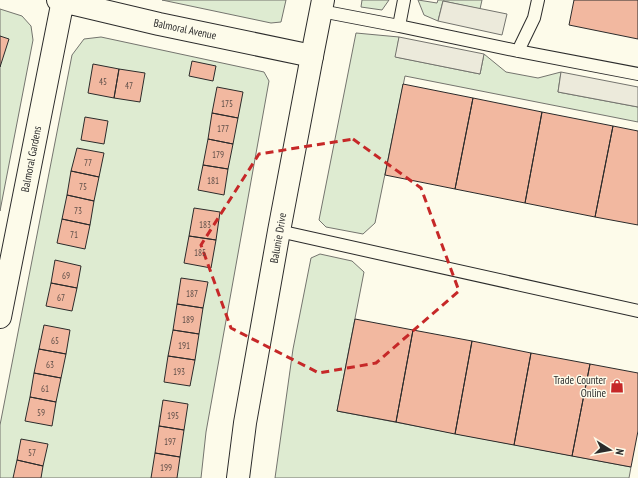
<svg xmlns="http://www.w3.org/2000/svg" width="638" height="478" viewBox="0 0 638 478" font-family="'PT Sans Narrow',sans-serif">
	<rect width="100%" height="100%" fill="#fdfbea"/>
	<path fill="#deebd1" stroke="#74746e" d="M162,0H286L281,22L271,23Z
		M362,0H389L382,10L361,7Z
		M418,0L437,3L438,0H482L480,9L443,1L438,21L424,15Z
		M0,9L22,16L31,26L33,40L0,211Z
		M356,33L399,37L396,57L480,74L484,54L506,72L538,78L561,72L558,92L638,107V122L405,76L375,223L363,234L326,227L319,220Z
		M101,37L264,72L269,81L206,432L201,478H0V425L72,55L84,39Z
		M320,254L352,261L364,272L337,411L631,467L629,478H275L293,349L311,258Z"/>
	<path fill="#eceadb" stroke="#74746e" d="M443,1L507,14L502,35L438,21Z
		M399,37L484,54L480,74L395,57Z
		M561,72L638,87V107L558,92Z"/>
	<path fill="#f2b8a0" stroke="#2b2b2b" d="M574,0H638V39L569,25Z
		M0,36L9,39L0,67Z
		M192,61L216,66L213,81L189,76Z
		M93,64L119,69L114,98L88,93Z
		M119,69L145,73L140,102L114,98Z
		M403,84L473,98L455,189L385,175Z
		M217,87L243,92L238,118L212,113Z
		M473,98L542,112L525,203L455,189Z
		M542,112L613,126L595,217L525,203Z
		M212,113L238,118L233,144L208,139Z
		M85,117L108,121L104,144L81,140Z
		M613,126L638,131V225L595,217Z
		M208,139L233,144L228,169L203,165Z
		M77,148L104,153L99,177L71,171Z
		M203,165L228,169L224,195L198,190Z
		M71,171L99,177L94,201L67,195Z
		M67,195L94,201L90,225L62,219Z
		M194,208L220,212L216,240L189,236Z
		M62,219L90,225L85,249L57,243Z
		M189,236L216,240L211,268L184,263Z
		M55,260L81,266L77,288L51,283Z
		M181,278L208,282L203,308L177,304Z
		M51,283L77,288L72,311L46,306Z
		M177,304L203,308L199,334L173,330Z
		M355,319L413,330L396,422L337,411Z
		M44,325L70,330L66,354L39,349Z
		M173,330L199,334L195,360L168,356Z
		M413,330L472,341L455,434L396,422Z
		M472,341L531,353L514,445L455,434Z
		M39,349L66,354L61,378L34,373Z
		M531,353L590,364L572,456L514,445Z
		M168,356L195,360L190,386L164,382Z
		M590,364L638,373V431L631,467L572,456Z
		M34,373L61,378L56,402L30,397Z
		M30,397L56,402L52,426L25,421Z
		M163,400L188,404L184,430L159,426Z
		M159,426L184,430L180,457L155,453Z
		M21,439L48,444L43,466L17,460Z
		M155,453L180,457L177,478H151Z
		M17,460L43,466L41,478H13Z"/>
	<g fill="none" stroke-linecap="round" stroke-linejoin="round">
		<g stroke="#2b2b2b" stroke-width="14">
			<path id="lane" d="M404,0L399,26L518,51L638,74
				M321,11L399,26
				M518,51L534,18L538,0
				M279,231L638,311"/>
		</g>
		<g stroke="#2b2b2b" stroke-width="24">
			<path id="street" d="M58,0L159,24L312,56
				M0,317L63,0"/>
		</g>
		<g stroke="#2b2b2b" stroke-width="24">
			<path id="secondary" d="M238,478L245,423L279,231L312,56L323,0"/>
		</g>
		<use href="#lane" stroke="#fdfbea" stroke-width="12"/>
		<use href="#street" stroke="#fdfbea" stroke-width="22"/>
		<use href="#secondary" stroke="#fdfbea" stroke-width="22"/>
	</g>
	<path fill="none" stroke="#c62828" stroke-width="3" stroke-dasharray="8 5" stroke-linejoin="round" d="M353,139L421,188L459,291L376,363L319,373L231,328L201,245L259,154Z"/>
	<defs>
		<g id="shop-bare" transform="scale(1.08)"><path d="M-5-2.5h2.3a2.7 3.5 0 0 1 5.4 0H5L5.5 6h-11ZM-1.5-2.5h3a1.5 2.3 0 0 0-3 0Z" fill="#c62828" stroke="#fdfbea" stroke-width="2.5" paint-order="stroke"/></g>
	</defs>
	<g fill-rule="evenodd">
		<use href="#shop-bare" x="617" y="386"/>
	</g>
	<g text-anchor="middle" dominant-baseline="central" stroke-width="3" stroke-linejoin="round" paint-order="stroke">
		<g font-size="9" fill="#5d4e48">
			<text x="103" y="81">45</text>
			<text x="129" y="85">47</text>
			<text x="227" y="103">175</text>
			<text x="223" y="128">177</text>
			<text x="218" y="154">179</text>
			<text x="88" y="162">77</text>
			<text x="213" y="180">181</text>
			<text x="83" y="186">75</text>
			<text x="78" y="210">73</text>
			<text x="205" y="224">183</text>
			<text x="74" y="234">71</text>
			<text x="200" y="252">185</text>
			<text x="66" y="275">69</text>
			<text x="192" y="293">187</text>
			<text x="61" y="297">67</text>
			<text x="188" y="319">189</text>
			<text x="55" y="340">65</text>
			<text x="184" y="345">191</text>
			<text x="50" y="364">63</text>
			<text x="179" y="371">193</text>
			<text x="45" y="388">61</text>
			<text x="41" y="412">59</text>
			<text x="173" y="415">195</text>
			<text x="170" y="441">197</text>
			<text x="32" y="452">57</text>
			<text x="166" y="467">199</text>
		</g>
		<g font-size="11" fill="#2b2b2b" stroke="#fdfbea">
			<text transform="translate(185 29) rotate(12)">Balmoral Avenue</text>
			<text transform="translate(31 159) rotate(-79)">Balmoral Gardens</text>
			<text transform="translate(278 238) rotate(-80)">Balunie Drive</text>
		</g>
		<g font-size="11" fill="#2b2b2b" stroke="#fdfbea" text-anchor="end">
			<text x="606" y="380">Trade Counter<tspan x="606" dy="13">Online</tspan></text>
		</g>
	</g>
	<g transform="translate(610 450) rotate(101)" stroke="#fdfbea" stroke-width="3" paint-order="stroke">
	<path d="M0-3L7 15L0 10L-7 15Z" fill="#2b2b2b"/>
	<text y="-6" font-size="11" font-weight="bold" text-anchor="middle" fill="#2b2b2b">N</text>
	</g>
</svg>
